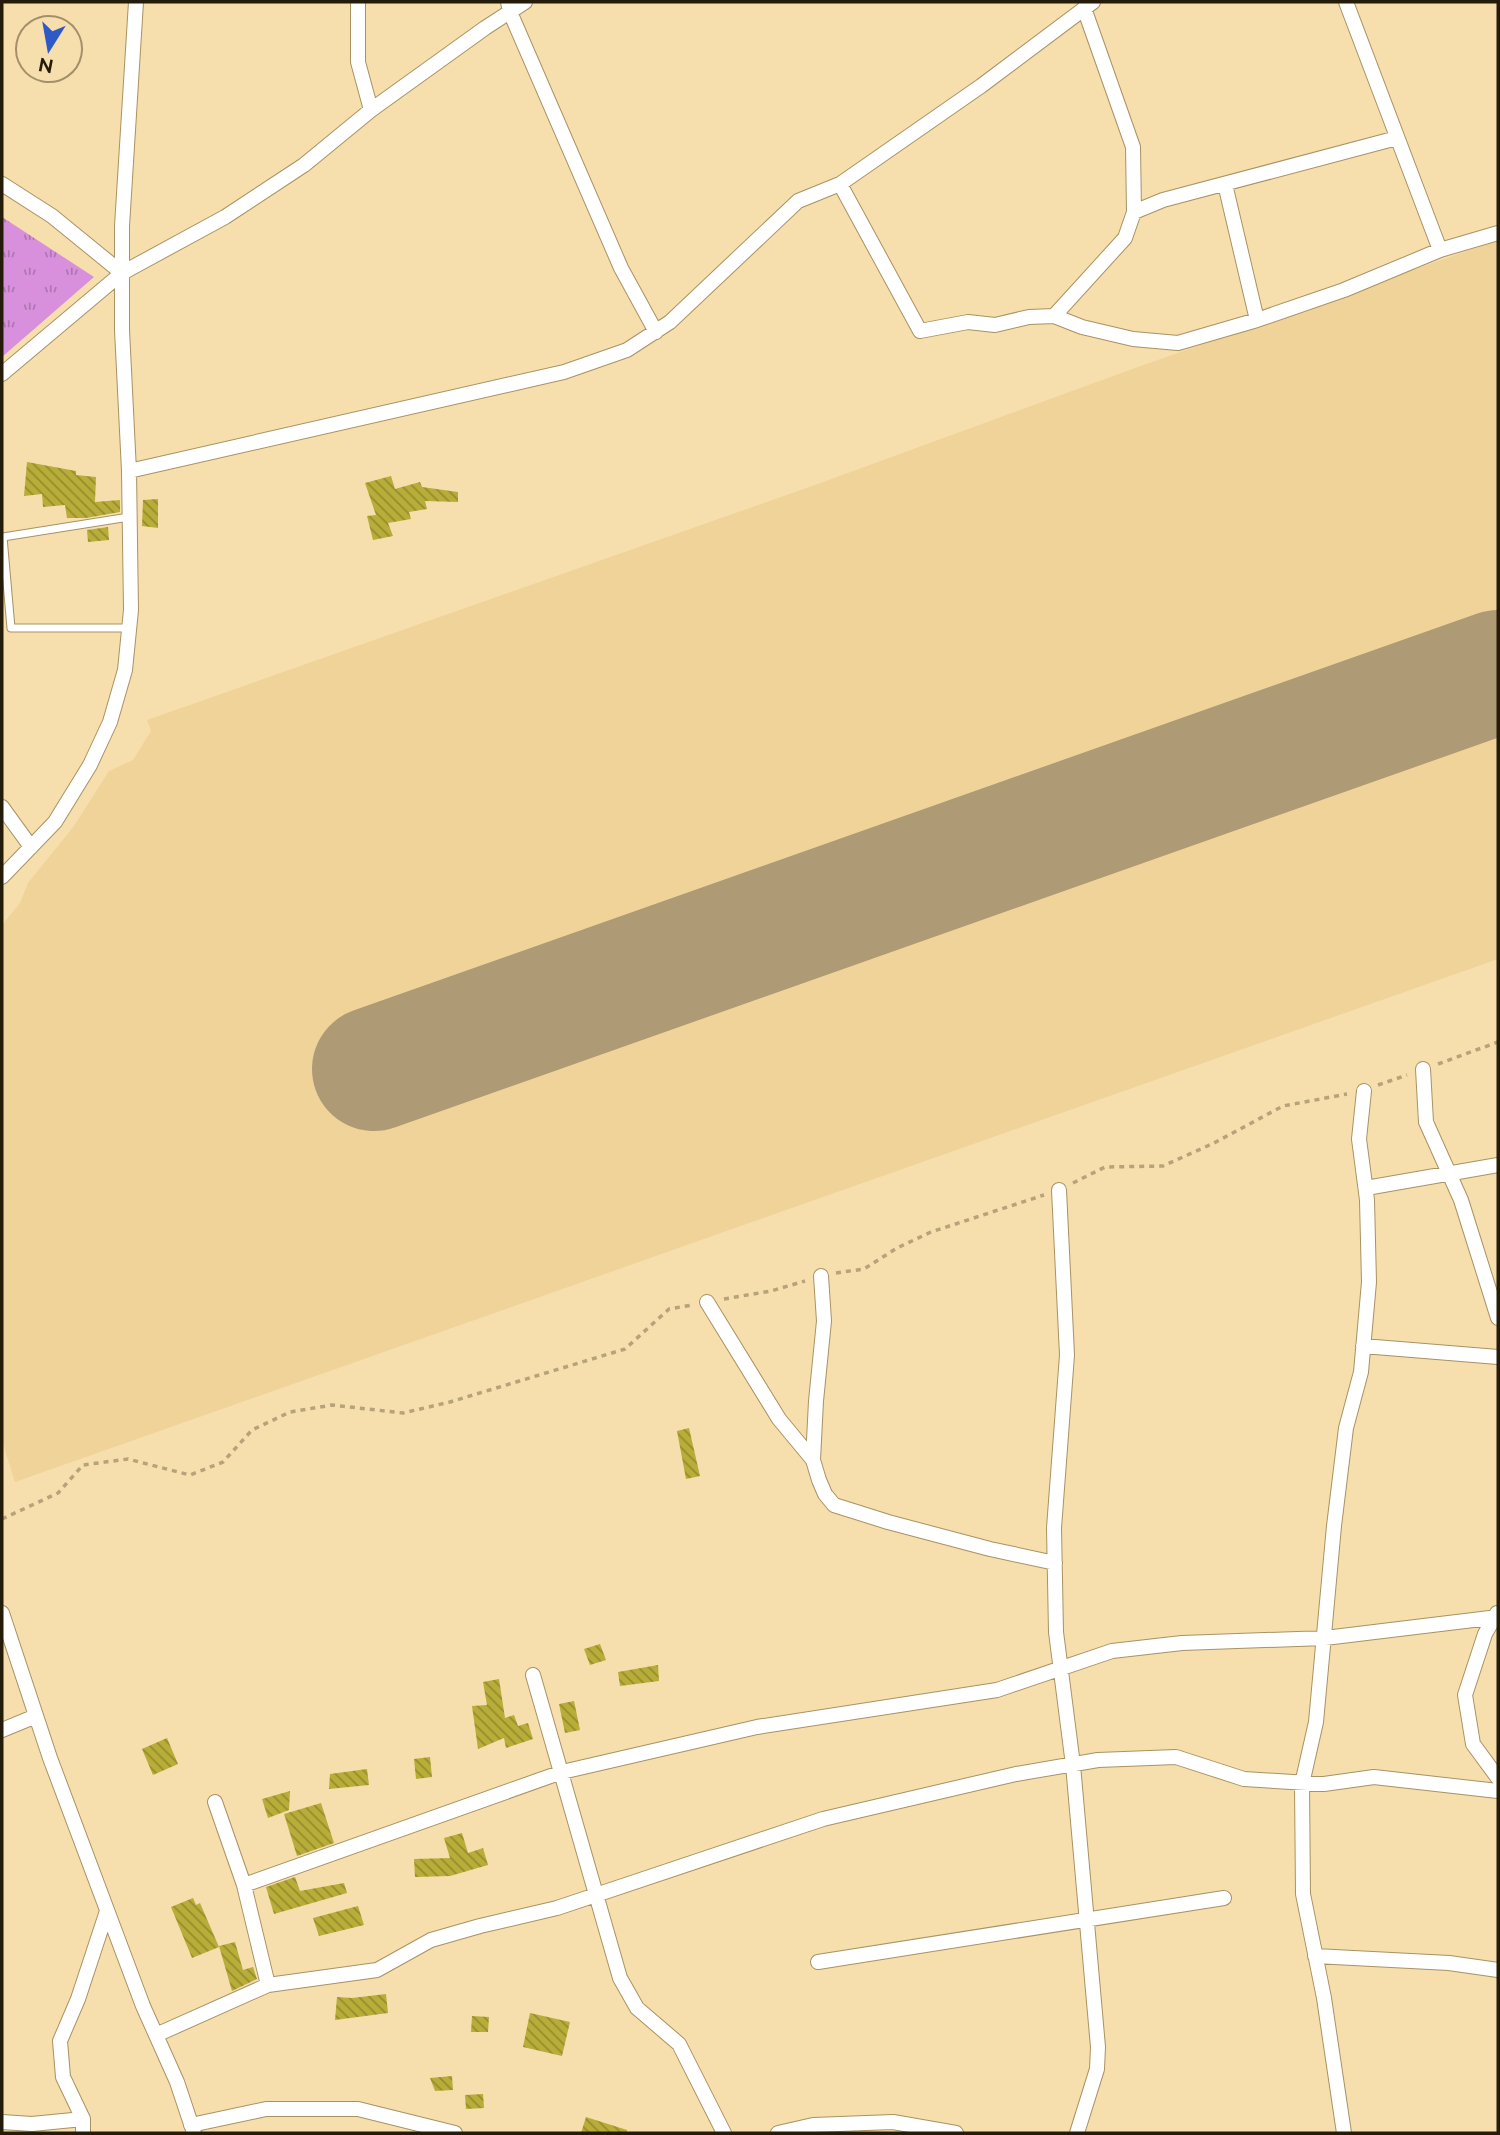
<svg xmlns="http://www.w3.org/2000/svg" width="1500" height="2135" viewBox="0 0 1500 2135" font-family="Raleway,sans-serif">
	<defs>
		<pattern id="grass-tufts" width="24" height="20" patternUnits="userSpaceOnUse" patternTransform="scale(1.75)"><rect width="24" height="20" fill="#d890dd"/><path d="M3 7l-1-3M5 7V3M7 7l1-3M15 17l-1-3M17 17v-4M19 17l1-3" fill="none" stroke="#af75b1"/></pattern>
		<pattern id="building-back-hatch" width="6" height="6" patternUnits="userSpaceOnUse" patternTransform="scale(1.75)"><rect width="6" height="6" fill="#b7ad38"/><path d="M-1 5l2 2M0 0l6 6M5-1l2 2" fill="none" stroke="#958c2d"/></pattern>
	</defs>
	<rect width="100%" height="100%" fill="#f7dead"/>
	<path fill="#efd399" d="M1498,240V959L15,1482L2,1441V925L20,903L28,883L74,826L109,771L133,760L151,731L147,720L815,485L1138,367Z"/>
	<path fill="url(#grass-tufts)" d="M2,217L94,277L2,357Z"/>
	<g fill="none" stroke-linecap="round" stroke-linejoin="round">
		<path stroke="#ae9a74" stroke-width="124" d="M374,1069L1498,672"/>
	</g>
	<path fill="url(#building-back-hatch)" d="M27,462L76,471V475L96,477L95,502L120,500V512L86,518H67L65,505L43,507L42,494L24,496Z
		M391,476L395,489L420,482L422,487L458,492V502L425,501L427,509L409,512L411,519L388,523L393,536L373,540L367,516L376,515L365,483Z
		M158,499V528L142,526L143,500Z
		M108,527L109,540L88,542L87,530Z
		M689,1428L700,1476L686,1479L677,1431Z
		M600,1644L606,1660L590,1665L584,1649Z
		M658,1665L659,1681L620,1686L618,1672Z
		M499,1679L505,1718L514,1715L518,1726L528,1723L533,1739L506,1748L504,1738L478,1749L472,1706L487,1705L483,1682Z
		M574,1701L580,1730L565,1733L559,1704Z
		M167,1738L178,1764L153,1775L142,1749Z
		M430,1757L432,1777L416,1779L414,1759Z
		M367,1769L369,1785L329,1789L330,1774Z
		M290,1791L289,1810L268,1818L262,1799Z
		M321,1803L334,1843L297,1856L284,1814Z
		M462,1833L468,1853L483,1848L488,1865L450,1876L415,1877L414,1859L450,1858L444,1838Z
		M295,1877L300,1891L344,1883L347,1893L274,1914L266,1887Z
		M193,1898L196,1905L200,1903L219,1947L192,1958L171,1907Z
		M358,1906L364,1925L319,1936L313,1918Z
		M235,1942L243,1970L253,1967L257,1979L232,1991L219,1946Z
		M386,1994L388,2013L335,2020L337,1997L352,1998Z
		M530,2013L570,2022L562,2056L523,2047Z
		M472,2016L489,2017L488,2032H471Z
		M452,2076L453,2090L435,2091L430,2078Z
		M483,2094L484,2108L466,2109L465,2095Z
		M586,2117L627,2130V2133H581Z"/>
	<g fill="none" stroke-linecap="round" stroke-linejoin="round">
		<g stroke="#a99263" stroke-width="9">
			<path id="service" d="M129,628H11L3,537L129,517"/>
		</g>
		<g stroke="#a99263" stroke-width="16">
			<path id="minor" d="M358,2V62L371,110
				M508,2L510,12L621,268L656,332
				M1346,2L1440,250
				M2,184L52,216L122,273
				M840,184L920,331L968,322L995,325L1029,317L1054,316L1082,327L1133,339L1178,343L1257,320L1344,290L1440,250L1498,233
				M1225,184L1257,320
				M1134,212L1163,200L1397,138
				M1054,316L1125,238L1134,212L1133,147L1084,8
				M2,374L122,273L225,217L304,165L371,110L485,28L525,2
				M129,471L564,372L627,350L670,322L798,201L840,184L981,86L1093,2
				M2,807L31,847
				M2,877L55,822L90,765L110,722L125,670L131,610L129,471L122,330V226L136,2
				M1423,1069L1426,1122L1461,1200L1498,1318
				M1366,1188L1498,1165
				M1059,1190L1067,1355L1054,1528L1056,1632L1073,1765L1098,2047L1097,2069L1077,2133
				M821,1276L824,1321L816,1401L813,1460L819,1480L825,1494L834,1505L888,1522L990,1549L1055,1563
				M707,1302L779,1419L813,1460
				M1363,1346L1498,1357
				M2,1613L50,1758L143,2006L177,2082L194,2133
				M1497,1613L1485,1634L1465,1695L1473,1744L1498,1778
				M533,1675L620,1978L637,2008L679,2044L724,2133
				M2,1730L36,1716
				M215,1802L244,1885L268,1985
				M244,1885L562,1772L757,1727L997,1690L1112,1651L1182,1643L1325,1638L1498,1617
				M1315,1956L1449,1963L1498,1970
				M818,1962L1224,1898
				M156,2035L268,1985L377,1970L431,1940L480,1926L557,1908L823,1819L1016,1774L1098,1760L1176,1757L1244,1779L1324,1784L1374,1777L1498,1791
				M2,2122L32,2124L83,2119
				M191,2125L266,2109H358L455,2133
				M83,2133V2119L63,2077L60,2041L78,1999L107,1911
				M778,2133L813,2125L893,2122L956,2133
				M1344,2133L1324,1998L1303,1894L1302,1784L1316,1722L1334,1526L1346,1428L1361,1372L1369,1282L1367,1200L1359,1139L1364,1091"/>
		</g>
		<path stroke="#b7a37b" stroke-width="3.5" stroke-dasharray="5 5" stroke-linecap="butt" d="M1438,1064L1498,1042
			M1378,1085L1407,1075
			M1073,1183L1105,1167L1163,1166L1214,1143L1283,1106L1347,1094
			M836,1273L864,1269L897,1248L931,1232L1044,1195
			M724,1299L771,1291L805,1281
			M2,1519L58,1493L83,1465L128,1459L190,1475L223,1462L252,1430L290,1412L332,1405L403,1413L450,1402L625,1349L669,1309L692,1305"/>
		<use href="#service" stroke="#fff" stroke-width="7"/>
		<use href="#minor" stroke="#fff" stroke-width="14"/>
	</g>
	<rect width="1500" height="2135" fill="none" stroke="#241b08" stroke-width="7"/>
	<g transform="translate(49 49) rotate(191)"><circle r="33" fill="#f7dead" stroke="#a3906b" stroke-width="2"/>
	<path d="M0-5L12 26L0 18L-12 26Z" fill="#2e59c8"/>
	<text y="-10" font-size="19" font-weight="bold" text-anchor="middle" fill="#241b08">N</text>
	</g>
</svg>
